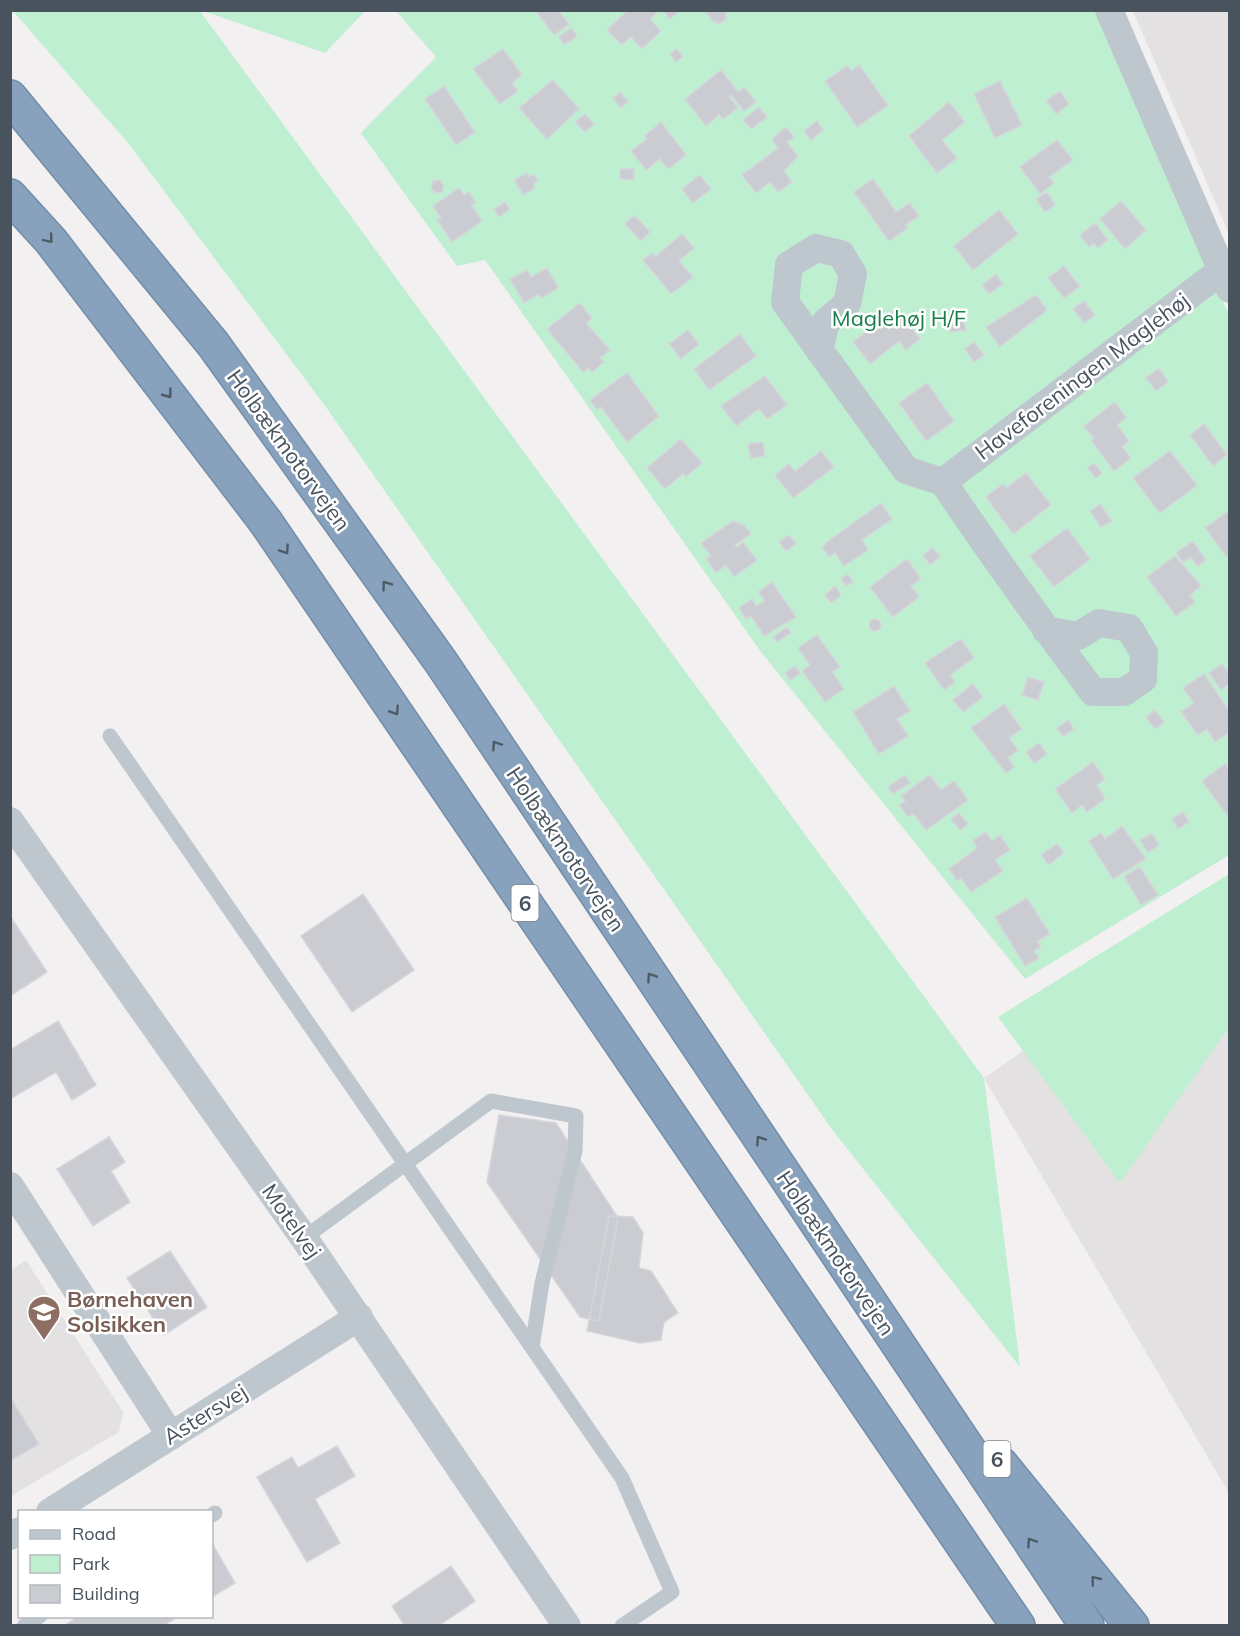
<svg xmlns="http://www.w3.org/2000/svg" width="1240" height="1636" viewBox="0 0 1240 1636" font-family="Mulish,sans-serif">
	<rect width="100%" height="100%" fill="#f2f0f0"/>
	<path fill="#e3e1e2" d="M1133,11H1229V234Z
		M1229,910V1493L984,1078Z
		M26,1260L123,1412L119,1432L11,1496V1270Z"/>
	<path fill="#bfefd1" d="M13,11H200L984,1078L1020,1367L834,1132L323,403L128,143Z
		M203,11L365,10V11L325,53Z
		M396,11H1096L1229,315V855L1025,979L761,652L485,260L457,266L361,133L436,57Z
		M1229,874V1027L1120,1183L998,1017Z"/>
	<path fill="#caccd2" stroke="#d4d6db" stroke-width="1.5" d="M535,10H558L569,24L554,35Z
		M628,10H660L650,19L661,31L642,49L631,37L622,45L607,30Z
		M662,10H680L670,19Z
		M704,10H728V11L725,15L727,18L719,24L716,21L714,23Z
		M571,28L577,36L564,45L559,37Z
		M503,49L522,75L512,83L518,91L500,104L473,69Z
		M677,49L683,57L676,62L670,54Z
		M859,65L888,105L857,127L825,81L847,66L851,71Z
		M721,70L738,92L744,87L756,102L744,111L731,95L729,97L738,108L723,119L719,115L706,126L685,99Z
		M553,80L579,109L547,139L519,108Z
		M1000,81L1022,125L995,138L974,94Z
		M444,86L475,132L456,145L425,99Z
		M1060,91L1069,104L1056,114L1046,101Z
		M620,92L628,102L621,108L613,98Z
		M949,102L965,122L942,140L957,158L937,173L909,136Z
		M759,107L767,117L751,129L743,120Z
		M585,114L594,124L585,132L575,122Z
		M817,121L823,130L811,140L804,131Z
		M661,122L686,155L668,169L660,159L646,170L631,151L647,139L644,136Z
		M786,127L794,137L787,142L798,156L784,171L792,182L778,192L770,182L756,193L742,175L778,148L772,139Z
		M1057,140L1073,160L1049,177L1054,183L1040,194L1020,167Z
		M620,169H634V180L620,179Z
		M527,173L529,177L534,174L538,181L533,184L535,188L523,195L514,180Z
		M700,175L711,189L693,203L682,189Z
		M873,179L896,212L910,203L919,216L905,225L908,228L889,241L854,192Z
		M440,180L444,186L442,192L435,193L431,188L433,181Z
		M459,188L464,195L469,192L476,203L471,205L482,221L452,242L437,220L441,218L433,206Z
		M1047,192L1055,205L1045,212L1036,199Z
		M1121,201L1146,230L1125,249L1100,219Z
		M505,202L510,209L499,217L494,209Z
		M999,210L1018,234L973,270L954,246Z
		M634,215L650,232L641,241L625,224Z
		M1095,223L1108,240L1098,248L1094,243L1089,247L1080,235Z
		M682,234L694,248L679,261L693,277L671,294L643,260L652,253L655,257Z
		M1064,266L1080,286L1064,298L1048,278Z
		M547,268L558,288L542,298L539,294L524,303L510,279L527,270L531,277Z
		M996,274L1003,284L989,294L982,285Z
		M1036,295L1047,310L1000,347L986,327Z
		M1084,301L1095,315L1084,323L1073,309Z
		M580,303L592,318L586,323L610,350L600,358L604,362L592,372L588,368L583,372L547,329Z
		M896,308L920,339L906,350L899,341L870,364L853,342Z
		M962,315L966,330L950,332L948,320L951,316Z
		M688,330L699,344L681,359L669,344Z
		M740,334L756,356L709,390L694,369Z
		M974,342L984,355L974,362L965,349Z
		M1159,368L1168,382L1156,391L1146,378Z
		M627,373L659,416L627,442L601,407L597,410L590,400Z
		M765,376L787,405L767,419L759,409L736,426L721,406Z
		M927,383L954,421L926,441L899,403Z
		M1115,402L1126,418L1117,425L1129,441L1122,447L1131,458L1114,471L1091,440L1094,438L1084,426Z
		M1204,424L1227,455L1213,466L1190,435Z
		M681,439L702,463L686,477L683,474L665,489L647,468Z
		M763,442L765,456L751,458L748,444Z
		M821,451L834,467L793,498L775,475L789,464L795,471Z
		M1170,451L1197,485L1160,513L1133,478Z
		M1094,463L1102,473L1096,478L1087,468Z
		M1026,473L1051,505L1013,534L986,497L1003,484L1006,488Z
		M881,503L892,519L862,540L868,550L844,566L835,553L829,557L822,547L827,542Z
		M1100,504L1112,521L1101,527L1090,511Z
		M1230,510V561L1205,528Z
		M733,521L744,525L751,534L735,545L737,547L743,542L757,560L734,577L726,565L716,573L706,559L711,556L701,543Z
		M1067,528L1090,559L1054,587L1030,556Z
		M789,535L796,544L786,551L779,542Z
		M1193,541L1206,560L1197,566L1191,557L1183,562L1176,553Z
		M933,548L940,557L930,565L923,555Z
		M1175,556L1201,586L1190,595L1195,602L1176,616L1147,577Z
		M907,559L921,579L911,586L919,597L893,617L870,587Z
		M848,574L853,582L847,586L841,579Z
		M772,582L796,617L764,636L751,616L746,619L739,608L752,599L756,606L765,601L758,592Z
		M835,586L841,595L831,603L825,595Z
		M869 625a6 6 0 1 1 12 0a6 6 0 1 1-12 0Z
		M787,627L791,633L777,642L773,637Z
		M817,635L840,667L832,672L844,689L825,702L802,671L810,665L798,648Z
		M961,639L974,658L950,675L955,682L944,690L925,663Z
		M1222,664L1230,674V683L1221,690L1209,673Z
		M795,666L800,673L790,680L785,673Z
		M1204,674L1230,712V732L1215,742L1207,729L1198,735L1181,712L1194,703L1183,688Z
		M1028,677L1044,682L1038,700L1022,695Z
		M973,684L983,697L963,712L953,700Z
		M894,686L910,711L897,719L908,736L879,754L853,712Z
		M1004,704L1022,729L1009,738L1018,750L1008,758L1014,767L1006,773L971,728Z
		M1155,710L1164,722L1155,729L1146,717Z
		M1068,720L1074,729L1063,736L1057,728Z
		M1039,743L1047,754L1034,763L1026,752Z
		M1093,762L1105,779L1097,785L1105,799L1087,812L1082,805L1072,813L1055,789Z
		M1225,764L1230,770V819L1202,781Z
		M905,775L910,783L893,794L888,787Z
		M930,775L941,790L954,781L968,800L926,830L913,813L908,817L899,805L905,801L901,796Z
		M1183,812L1189,822L1178,829L1172,819Z
		M959,813L968,824L960,830L951,819Z
		M1122,826L1146,859L1113,879L1089,841L1101,833L1105,839Z
		M986,832L992,841L1000,835L1010,850L995,860L1003,871L971,892L961,878L957,881L949,869L977,848L973,840Z
		M1152,833L1159,845L1148,853L1140,840Z
		M1057,844L1064,853L1049,865L1041,855Z
		M1140,867L1158,895L1141,905L1124,876Z
		M363,894L414,970L352,1012L301,936Z
		M1027,898L1050,934L1037,941L1041,947L1034,951L1039,958L1025,966L995,917Z
		M10,916L47,972L10,996Z
		M58,1021L96,1085L72,1100L56,1072L10,1099V1050Z
		M499,1115L556,1123L618,1218L599,1321L580,1317L487,1182Z
		M109,1137L125,1162L111,1171L130,1202L93,1226L57,1169Z
		M609,1216L633,1217L643,1233L639,1268L651,1271L678,1313L664,1322L661,1340L640,1343L587,1331Z
		M170,1251L207,1307L164,1335L127,1278Z
		M10,1397L39,1444L10,1461Z
		M337,1446L355,1476L315,1499L340,1543L307,1562L257,1477L292,1457L298,1468Z
		M212,1543L235,1583L212,1597Z
		M451,1566L475,1601L438,1626H405L392,1606Z
		M79,1616H179L163,1626H64Z"/>
	<g fill="none" stroke-linecap="round" stroke-linejoin="round">
		<g stroke="#738da9" stroke-width="36">
			<path id="highway" d="M10,97L213,344L441,662L1087,1626
				M10,196L51,241L265,521L1018,1626
				M1001,1464L1132,1626"/>
		</g>
		<path stroke="#bec7ce" stroke-width="15" d="M110,736L622,1478L672,1592L622,1626
			M304,1238L491,1101L576,1116L575,1151L542,1283L532,1347
			M212,1515L215,1513
			M24,1626L40,1616"/>
		<path stroke="#bec7ce" stroke-width="28" d="M1109,10L1230,289
			M819,350L826,322L847,304L853,274L841,254L816,248L789,265L785,302L906,470L943,482L1221,271
			M943,482C991,553 1041,623 1093,692H1124L1143,679L1144,653L1129,628L1099,623L1078,636L1046,630
			M10,821L304,1238L567,1626
			M10,1186L171,1436
			M50,1512L359,1317
			M10,1536L20,1531"/>
		<use href="#highway" stroke="#88a2bd" stroke-width="33"/>
	</g>
	<defs><path id="oneway-chevron" d="M-2-3.5L2.5 0L-2 3.5" fill="none" stroke-width="1.6" stroke-linecap="round" stroke-linejoin="round" transform="scale(1.5)"/></defs>
	<g stroke="#4e5b67">
		<use href="#oneway-chevron" transform="translate(49 239) rotate(50)"/>
		<use href="#oneway-chevron" transform="translate(168 394) rotate(53)"/>
		<use href="#oneway-chevron" transform="translate(285 550) rotate(56)"/>
		<use href="#oneway-chevron" transform="translate(386 585) rotate(-126)"/>
		<use href="#oneway-chevron" transform="translate(395 711) rotate(56)"/>
		<use href="#oneway-chevron" transform="translate(496 745) rotate(-124)"/>
		<use href="#oneway-chevron" transform="translate(651 977) rotate(-124)"/>
		<use href="#oneway-chevron" transform="translate(760 1140) rotate(-124)"/>
		<use href="#oneway-chevron" transform="translate(1031 1542) rotate(-124)"/>
		<use href="#oneway-chevron" transform="translate(1095 1580) rotate(-129)"/>
	</g>
	<defs>
		<g id="school-pin" transform="scale(1.725)"><path d="M0 17L-7.5 6A9.5 9.5 0 1 1 7.5 6Z" fill="#8d6e63" stroke="#fff"/><path d="M0-5L7-2L0 1L-7-2ZM-4 1L0 2.5L4 1V4Q0 6-4 4Z" fill="#fff"/></g>
	</defs>
	<g fill-rule="evenodd">
		<use href="#school-pin" x="44" y="1312"/>
	</g>
	<g text-anchor="middle" dominant-baseline="central" stroke-width="5" stroke-linejoin="round" paint-order="stroke">
		<g fill="#fff" stroke="#7f878e" stroke-width="1.5">
			<rect x="511.5" y="885" width="27" height="36" rx="4.5"/>
			<rect x="983.5" y="1441" width="27" height="36" rx="4.5"/>
		</g>
		<g font-size="21" font-weight="bold" fill="#48535d">
			<text x="525" y="903">6</text>
			<text x="997" y="1459">6</text>
		</g>
		<g font-size="22" fill="#197e4b" stroke="#fff">
			<text x="899" y="318">Maglehøj H/F</text>
		</g>
		<g font-size="22" fill="#48535d" stroke="#fff">
			<text transform="translate(1082 376) rotate(-37)">Haveforeningen Maglehøj</text>
			<text transform="translate(289 450) rotate(54)">Holbækmotorvejen</text>
			<text transform="translate(566 849) rotate(56)">Holbækmotorvejen</text>
			<text transform="translate(292 1221) rotate(55)">Motelvej</text>
			<text transform="translate(836 1253) rotate(56)">Holbækmotorvejen</text>
			<text transform="translate(205 1414) rotate(-32)">Astersvej</text>
		</g>
		<g font-size="22" font-weight="bold" fill="#785e54" stroke="#fff" text-anchor="start">
			<text x="67" y="1299">Børnehaven<tspan x="67" dy="25">Solsikken</tspan></text>
		</g>
	</g>
	<rect width="1240" height="1636" fill="none" stroke="#48535d" stroke-width="24"/>
	<rect x="18" y="1510" width="195" height="108" fill="#ffffff" stroke="#b6babe" stroke-width="1.5"/>
	<rect x="30" y="1530" width="30" height="9" fill="#bec7ce" stroke="#b6babe" stroke-width="1.5"/>
	<text x="72" y="1540" font-size="18" fill="#48535d">Road</text>
	<rect x="30" y="1555" width="30" height="18" fill="#bfefd1" stroke="#b6babe" stroke-width="1.5"/>
	<text x="72" y="1570" font-size="18" fill="#48535d">Park</text>
	<rect x="30" y="1585" width="30" height="18" fill="#caccd2" stroke="#b6babe" stroke-width="1.5"/>
	<text x="72" y="1600" font-size="18" fill="#48535d">Building</text>
</svg>
